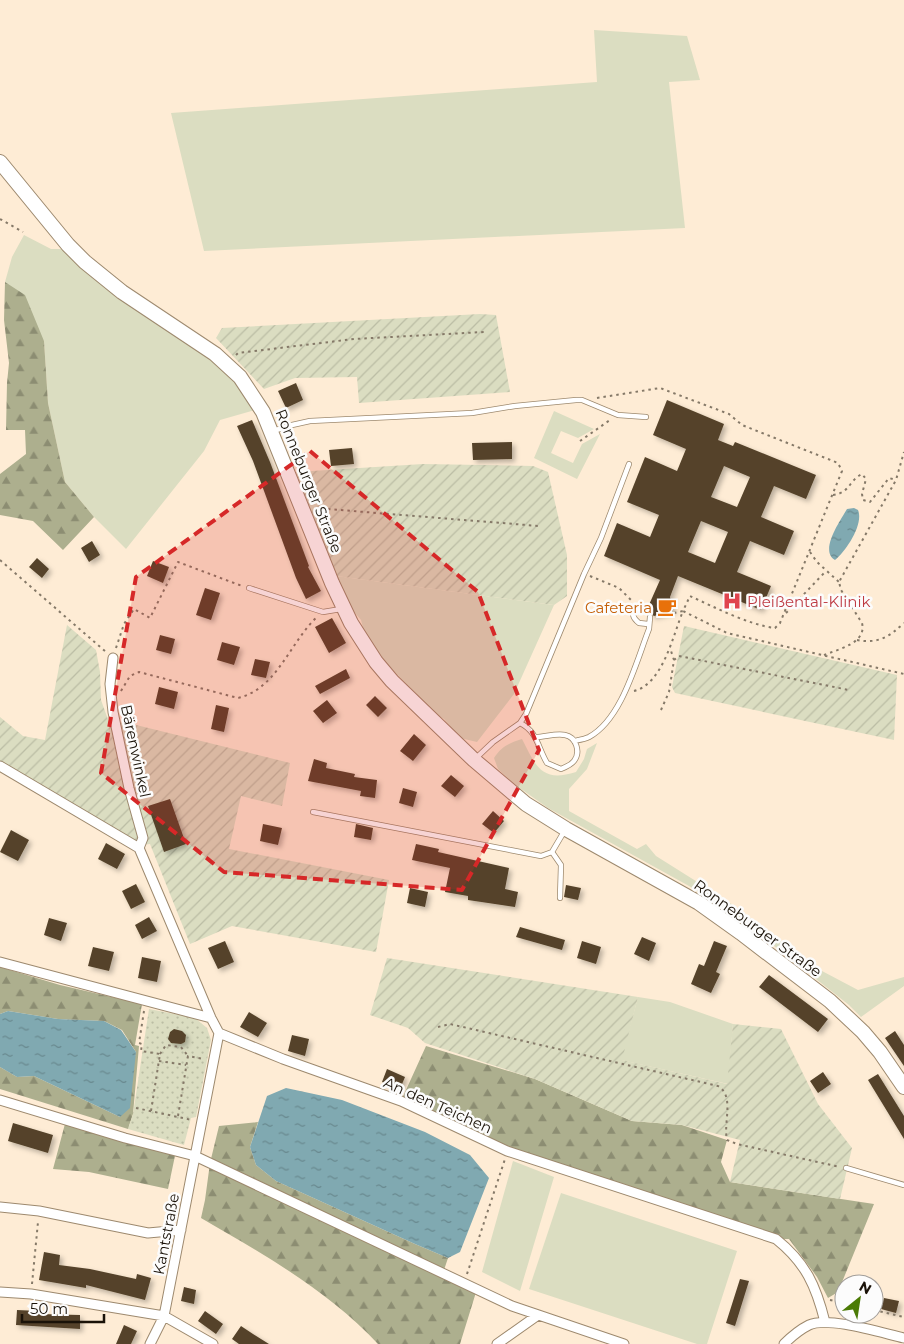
<svg xmlns="http://www.w3.org/2000/svg" width="904" height="1344" viewBox="0 0 904 1344" font-family="Montserrat,sans-serif">
	<defs>
		<pattern id="forest-firs" width="22" height="20" patternUnits="userSpaceOnUse" patternTransform="scale(1.25)"><rect width="22" height="20" fill="#adaf8e"/><path d="M5 1l3.5 6h-7zM16 11l3.5 6h-7z" fill="#8c8d72"/></pattern>
		<pattern id="park-dots" width="8" height="8" patternUnits="userSpaceOnUse" patternTransform="scale(1.25)"><rect width="8" height="8" fill="#dbddc1"/><path d="M2 2h.1M6 6h.1" fill="none" stroke="#bbbda4" stroke-width="1.8" stroke-linecap="round"/></pattern>
		<pattern id="garden-furrows" width="10" height="10" patternUnits="userSpaceOnUse" patternTransform="scale(1.25)"><rect width="10" height="10" fill="#dbddc1"/><path d="M-1 1l2-2M0 10L10 0M9 11l2-2" fill="none" stroke="#bbbda4"/></pattern>
		<pattern id="water-ripples" width="26" height="14" patternUnits="userSpaceOnUse" patternTransform="scale(1.25)"><rect width="26" height="14" fill="#80a9b1"/><path d="M2 4q2-2 4 0t4 0M15 11q2-2 4 0t4 0" fill="none" stroke="#68888e"/></pattern>
		<filter id="shadow"><feDropShadow dx="3" dy="3" stdDeviation="2.5" flood-color="#0004"/></filter>
	</defs>
	<rect width="100%" height="100%" fill="#feecd5"/>
	<path fill="#dbddc1" d="M594,30L687,36L700,80L669,82L685,228L204,251L171,113L597,82Z
		M24,235L51,249H66L217,363L240,388L255,410L220,420L204,451L126,549L94,517L65,482L48,403L44,341L5,282L12,257Z
		M554,411L594,429L578,438L561,431L551,453L573,463L582,444L600,434L577,479L534,458Z
		M336,576L554,605L514,694L477,742L460,738L444,719L434,713L389,666L365,635L361,620L349,606Z
		M522,739C536,766 541,783 576,772L584,759L587,749L597,743L587,769L569,789V811L637,849L646,844L656,856L726,900L822,971L858,990L904,977V986L861,1017L849,1005L741,920L689,886L548,808L514,784L498,769L494,758C501,747 509,743 522,739Z
		M638,997L670,1002L733,1024L728,1084L621,1060Z
		M513,1161L554,1177L520,1291L482,1272Z
		M561,1193L737,1251L707,1344H697L529,1289Z"/>
	<path fill="url(#forest-firs)" d="M5,282L25,295L44,341L48,403L65,482L94,517L63,550L33,521L0,515V474L26,454L25,430H6L7,383L9,363L4,320Z
		M0,967L60,985L142,1004L135,1045L139,1046L133,1114L128,1129L0,1089V1067L17,1077L34,1076L120,1117L136,1052L122,1030L104,1021L58,1019L8,1011L0,1014Z
		M426,1046L535,1079L632,1121L682,1125L727,1140L721,1162L730,1182L874,1204L838,1292L828,1298L817,1277L789,1239H776L507,1151L401,1101Z
		M66,1120L176,1151L168,1189L89,1172L53,1169Z
		M258,1122L250,1147L256,1165L276,1181L415,1244L448,1258L443,1273L477,1289L460,1344H378C329,1291 263,1254 201,1218L205,1200L210,1163L219,1126Z"/>
	<path fill="url(#park-dots)" d="M149,1009L195,1018L207,1028L211,1040L196,1117L191,1118L184,1145L128,1129L133,1114Z"/>
	<path fill="url(#garden-furrows)" d="M480,314L496,315L510,392L359,403L357,377L295,378L264,389L216,338L222,328Z
		M423,464L533,466L548,472L567,555V596L554,605L336,576L296,472Z
		M67,625L96,650L100,672L101,700L110,725L124,722L290,763L282,806L241,796L229,849L389,880L376,952L232,926L190,944L150,844L142,845L0,761V717L23,736L45,740Z
		M684,626L897,675L894,740L675,693L672,687Z
		M387,958L638,997L622,1060L727,1084L733,1024L781,1029L818,1104L852,1148L840,1199L730,1182L740,1140L682,1125L632,1121L535,1079L425,1043L408,1028L370,1015Z"/>
	<path fill="url(#water-ripples)" d="M854,508L858,510C864,524 846,551 835,560C819,551 840,521 847,509Z
		M8,1011L58,1019L104,1021L121,1030L136,1052L130,1108L120,1117L34,1076L17,1077L0,1067V1014Z
		M286,1088L342,1100L425,1132L470,1155L489,1178L460,1252L448,1258L415,1244L276,1181L256,1165L250,1147L267,1096Z"/>
	<path fill="#55432a" fill-rule="evenodd" filter="url(#shadow)" d="M296,383L303,400L286,408L278,391Z
		M667,400L724,424L718,440L733,446L735,442L816,475L806,499L774,486L761,517L794,531L784,555L750,541L737,572L771,586L761,610L678,576L670,597L673,611L654,616L650,613L651,610L648,607L660,580L604,556L617,523L650,537L659,515L627,502L645,457L677,471L686,449L653,435ZM724,466L750,477L737,507L711,497ZM701,521L728,532L715,563L688,552Z
		M252,420L270,462L309,566L308,567L321,591L306,599L296,578L253,461L237,426Z
		M512,442V459L473,460L472,443Z
		M352,448L354,464L331,466L329,450Z
		M92,541L100,555L89,562L81,548Z
		M37,558L49,569L42,578L29,567Z
		M153,561L169,567L163,583L147,576Z
		M205,588L220,593L211,620L196,615Z
		M332,618L346,643L329,653L315,627Z
		M160,635L175,639L171,654L156,650Z
		M222,642L240,647L234,665L217,660Z
		M255,659L270,662L266,678L251,675Z
		M346,669L350,678L320,694L315,686Z
		M159,687L178,692L174,709L155,704Z
		M375,696L387,708L378,717L366,705Z
		M327,700L337,713L323,723L313,711Z
		M216,705L229,708L224,732L211,729Z
		M414,734L426,745L413,761L400,751Z
		M314,759L327,763L326,768L355,774L354,777L377,780L375,798L360,796L361,791L308,781Z
		M451,775L464,786L455,797L441,786Z
		M403,788L417,792L413,807L399,803Z
		M170,799L186,844L164,852L148,806Z
		M493,811L504,821L494,833L482,824Z
		M263,824L282,828L278,845L260,841Z
		M356,824L373,828L371,840L354,837Z
		M11,830L29,840L18,861L0,852Z
		M106,843L125,854L117,869L98,859Z
		M416,844L439,849L438,852L509,868L505,889L518,892L515,907L468,900V896L445,892L450,868L412,860Z
		M136,884L145,902L131,909L122,891Z
		M566,885L581,888L578,900L564,897Z
		M410,888L428,892L425,907L407,903Z
		M149,917L157,931L142,939L135,925Z
		M49,918L67,923L61,941L44,935Z
		M520,927L565,940L562,950L516,937Z
		M642,937L656,943L649,961L634,954Z
		M225,941L234,962L218,969L208,948Z
		M582,941L601,947L596,964L577,958Z
		M714,941L727,946L716,972L720,974L711,993L691,984L699,964L704,966Z
		M93,947L114,952L109,971L88,966Z
		M142,957L161,961L157,982L138,978Z
		M769,975L828,1019L818,1032L759,987Z
		M249,1012L267,1023L258,1037L240,1027Z
		M174,1029L182,1031L186,1035L185,1042L181,1044L171,1043L168,1039L170,1032Z
		M895,1031L904,1045V1066L885,1038Z
		M292,1035L309,1039L305,1056L288,1051Z
		M387,1069L405,1077L400,1089L382,1082Z
		M823,1072L831,1084L818,1093L810,1081Z
		M878,1074L904,1116V1139L868,1080Z
		M13,1123L53,1135L48,1153L8,1141Z
		M44,1252L60,1255L59,1265L90,1269L136,1279L137,1274L151,1278L145,1300L86,1285V1288L39,1280Z
		M740,1279L749,1281L735,1326L726,1323Z
		M184,1287L196,1290L194,1304L181,1301Z
		M884,1298L899,1301L896,1313L881,1309Z
		M17,1310L39,1311V1314L80,1315V1329L16,1325Z
		M205,1311L223,1324L216,1334L198,1321Z
		M124,1325L137,1331L131,1344H116Z
		M241,1326L253,1334L269,1344H239L232,1339Z"/>
	<g fill="none" stroke-linecap="round" stroke-linejoin="round">
		<g stroke="#9d896e" stroke-width="6">
			<path id="service" d="M273,431L292,425L310,421L472,413L515,406L576,400H582L618,415L646,417
				M249,588L323,612L341,609
				M647,611L641,607L636,608C631,614 633,618 639,623L648,624
				M520,723C537,731 538,748 547,763L561,769C566,767 571,765 574,761C581,752 576,737 565,735C556,733 545,737 536,737
				M574,741C579,740 585,739 589,737C622,719 636,662 649,629L650,617
				M475,759L493,742L520,723L526,714L584,574L601,538L629,464
				M313,812L541,856L552,852
				M560,898L561,865L552,852L565,830
				M846,1168L904,1185"/>
		</g>
		<g stroke="#9d896e" stroke-width="11">
			<path id="minor" d="M113,658L110,684L113,712L129,788L143,838L139,848L211,1018L219,1033L283,1059L401,1101L507,1151L776,1239C806,1263 816,1286 825,1322
				M0,766L139,848
				M0,962L211,1018
				M0,1100L125,1138L195,1156L512,1306L624,1344
				M0,1207L39,1211L148,1233L181,1230
				M0,1292L31,1294L164,1316L213,1344
				M150,1344L164,1316L219,1033
				M497,1344L538,1315
				M784,1344C791,1337 799,1330 809,1325C828,1316 882,1333 904,1338"/>
		</g>
		<g stroke="#9d896e" stroke-width="16">
			<path id="primary" d="M0,162L68,245L85,262L122,292L215,354L240,377L263,412L332,583L351,623L376,662L392,681L474,760L526,804L566,829L699,903L741,933L830,1001L863,1032L880,1052L904,1087"/>
		</g>
		<path stroke="#857968" stroke-width="2" stroke-dasharray="2.5 4" stroke-linecap="butt" d="M0,219L23,232
			M236,355L238,353L354,339L484,332
			M597,398L660,388L729,414L742,425L838,463L842,471L780,623L775,628C749,625 714,607 690,596L683,611L657,617
			M580,441L610,420
			M833,495C850,493 849,480 862,474L866,479L862,494L863,500L870,502L889,478L896,480
			M315,508L539,526
			M810,552L817,562L839,582
			M0,560L106,652
			M590,576L619,588L633,602
			M786,613L826,571
			M857,640C878,644 889,637 904,623
			M116,648L124,624L134,609L150,618L178,562L242,586
			M824,655C839,649 867,643 862,623L841,590L839,582L896,480L904,452
			M674,660L679,656L849,690
			M121,691L130,676L139,672L238,698C277,689 290,642 317,617
			M634,691C663,684 673,635 683,611L727,633L904,674
			M661,710L669,692L674,660L670,648
			M144,1011L139,1043L142,1044L141,1051L160,1054L151,1111
			M438,1027L450,1024L718,1086C735,1096 723,1123 727,1140L737,1144L840,1167
			M160,1054L166,1045L181,1047L188,1056
			M159,1061L186,1065
			M136,1108L192,1120
			M178,1116L188,1056L204,1059
			M467,1274L505,1159
			M32,1284L38,1222
			M830,1300L844,1303
			M874,1310L904,1317"/>
		<use href="#service" stroke="#fff" stroke-width="4.5"/>
		<use href="#minor" stroke="#fff" stroke-width="9"/>
		<use href="#primary" stroke="#fff" stroke-width="14"/>
	</g>
	<path fill="#d62828" fill-opacity="0.2" stroke="#d62828" stroke-width="4" stroke-dasharray="10 6" stroke-linejoin="round" d="M310,451L478,592L539,750L462,890L224,872L101,773L136,577Z"/>
	<defs>
		<g id="hospital-bare" transform="scale(1.5)"><path d="M-5-5h3v3.5h4V-5h3V5h-3V1.5h-4V5h-3Z" fill="#e0444e" stroke="#fcfcfc" stroke-width="2.5" paint-order="stroke"/></g>
		<g id="cafe-bare" transform="scale(1.5)"><path d="M-5.5-4.5H6V0H3Q3 3.5 0 3.5H-2.5Q-5.5 3.5-5.5 0ZM3-3.2v2h1.7v-2ZM-6 4.5H4V6H-6Z" fill="#e8710a" stroke="#fcfcfc" stroke-width="2.5" paint-order="stroke"/></g>
	</defs>
	<g fill-rule="evenodd">
		<use href="#hospital-bare" x="732" y="601"/>
		<use href="#cafe-bare" x="667" y="607"/>
	</g>
	<g text-anchor="middle" dominant-baseline="central" stroke-width="5" stroke-linejoin="round" paint-order="stroke">
		<g font-size="15" fill="#1a1208" stroke="#fcfcfc">
			<text transform="translate(309 481) rotate(68)">Ronneburger Straße</text>
			<text transform="translate(136 751) rotate(78)">Bärenwinkel</text>
			<text transform="translate(758 928) rotate(36)">Ronneburger Straße</text>
			<text transform="translate(438 1105) rotate(24)">An den Teichen</text>
			<text transform="translate(166 1234) rotate(-79)">Kantstraße</text>
		</g>
		<g font-size="15" fill="#be3a42" stroke="#fcfcfc" text-anchor="start">
			<text x="747" y="601">Pleißental-Klinik</text>
		</g>
		<g font-size="15" fill="#c56008" stroke="#fcfcfc" text-anchor="end">
			<text x="652" y="607">Cafeteria</text>
		</g>
	</g>
	<g transform="translate(859 1299) rotate(30)"><circle r="24" fill="#fcfcfc" stroke="#a29e9a"/>
	<path d="M0-4L9 19L0 12L-9 19Z" fill="#4b7b05"/>
	<text y="-8" font-size="14" font-weight="bold" text-anchor="middle" fill="#1a1208">N</text>
	</g>
	<path d="M22 1314v8h82v-8" fill="none" stroke="#1a1208" stroke-width="2.5"/>
	<text x="30" y="1314" font-size="15" fill="#1a1208" stroke="#fcfcfc" stroke-width="4" paint-order="stroke">50 m</text>
</svg>
